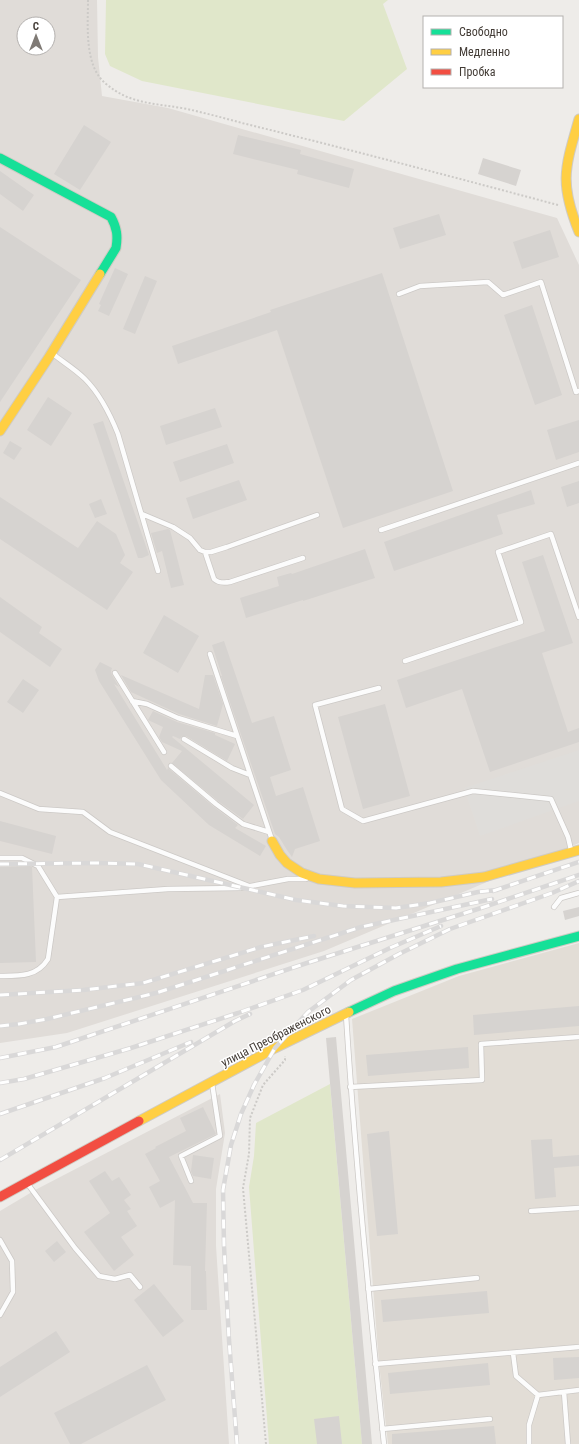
<svg xmlns="http://www.w3.org/2000/svg" width="579" height="1444" viewBox="0 0 579 1444" font-family="'Roboto Condensed',sans-serif">
	<rect width="100%" height="100%" fill="#eeece9"/>
	<path fill="#e2ddd6" d="M579,943V1444H388L379,1363L352,1019L459,976Z"/>
	<path fill="#e0dcd8" fill-rule="evenodd" d="M0,0H97L98,57L102,96L168,108L557,218L579,265V843L324,951L67,1033L0,1043ZM24,24H48V48H24Z
		M220,1094L225,1133L216,1189V1246L229,1444H0V1211L37,1189Z"/>
	<path fill="#e0e7ca" d="M106,0H388L383,4L407,69L344,121L142,81L110,66L105,54Z
		M330,1084L362,1444H269L249,1187L254,1156L256,1123Z"/>
	<path fill="#dfddda" d="M579,750V801L480,836L464,788Z"/>
	<path fill="#d6d3d0" d="M84,125L111,142L80,190L54,174Z
		M238,135L301,150L300,154L354,169L349,188L297,174L298,170L233,154Z
		M483,158L521,170L516,186L478,174Z
		M0,171L34,195L23,211L0,194Z
		M439,214L446,235L400,249L393,228Z
		M0,227L81,280L0,402Z
		M550,230L559,257L522,269L513,242Z
		M115,268L128,274L109,316L98,311L101,305L99,304Z
		M382,273L453,491L343,528L277,330L178,364L172,346L271,312L270,310Z
		M145,276L157,281L135,334L123,329Z
		M532,305L562,395L535,405L504,315Z
		M48,397L72,413L51,446L27,430Z
		M215,408L222,427L166,445L160,426Z
		M579,420V452L556,460L547,430Z
		M103,421L149,555L142,558H138L93,424Z
		M10,441L22,448L14,460L3,453Z
		M227,444L234,463L180,482L173,462Z
		M239,480L247,500L193,519L186,498Z
		M579,481V503L567,507L561,487Z
		M531,490L535,504L497,515L503,534L394,571L384,542Z
		M0,497L78,548L97,521L116,534L125,555L120,563L133,572L107,610L0,539Z
		M101,499L107,514L95,518L89,504Z
		M168,529L170,530L184,585L171,588L162,551L157,553L151,533Z
		M365,549L375,578L303,601V600L246,618L240,598L279,586L277,577L291,573L292,574Z
		M543,555L573,643L542,653L568,732L579,728V742L490,772L462,689L406,708L397,680L545,631L522,562Z
		M0,597L42,627L39,633L62,649L50,667L0,632Z
		M164,615L199,636L178,673L143,653Z
		M224,641L252,723L274,716L291,770L270,777L276,796L303,787L320,841L295,849L292,857L287,850L279,837L275,834L221,676H222L212,645Z
		M100,662L112,668L111,671L112,675L119,687L114,684L167,770L168,768L214,807L238,825L235,828L266,846L260,856L209,825L161,780L99,681L95,670Z
		M121,675L199,709L205,675H213L223,704L217,726L179,714L131,692Z
		M23,679L39,690L23,713L7,702Z
		M385,704L410,796L363,809L338,717Z
		M153,711L177,722L215,733V735L235,744L227,761L186,736H182L180,739L173,736L172,737L254,805L243,819L218,801L172,763L182,751L162,742L159,737L163,727L148,720Z
		M0,821L56,836L52,854L0,841Z
		M30,866L32,867L36,962L0,963V867Z
		M579,907V916L565,920L563,911Z
		M579,1006V1026L474,1035L473,1015Z
		M336,1037L372,1444H362L326,1038Z
		M468,1047L469,1068L368,1076L366,1055Z
		M203,1107L216,1134L169,1157L193,1203H207L205,1271H206L207,1310H191V1266L173,1265L175,1200L160,1208L149,1187L160,1181L145,1154L156,1148L155,1147L186,1131L180,1118Z
		M389,1131L398,1234L377,1236L367,1134Z
		M552,1139L553,1157L579,1155V1166L554,1168L556,1197L535,1199L531,1140Z
		M193,1155L214,1158L211,1179L193,1176L191,1171Z
		M105,1171L112,1181L119,1177L131,1195L124,1200L131,1209L127,1211L137,1226L121,1237L134,1255L114,1271L84,1232L110,1213L89,1181Z
		M57,1241L66,1252L54,1262L45,1251Z
		M154,1284L184,1321L163,1337L134,1300Z
		M487,1291L489,1313L383,1322L381,1300Z
		M56,1331L70,1352L0,1397V1367Z
		M579,1357V1378L554,1380L553,1358Z
		M488,1363L490,1385L390,1394L388,1373Z
		M147,1365L166,1400L81,1444H70L54,1413Z
		M339,1416L342,1444H317L314,1419Z
		M494,1426L496,1444H392V1434Z"/>
	<g fill="none" stroke-linecap="round" stroke-linejoin="round">
		<g stroke="#ccc9c6" stroke-width="6">
			<path id="lane" d="M399,294L420,286L488,282L503,295L541,282L576,392L579,391
				M53,354C63,362 75,369 85,379C100,394 110,414 118,434L158,571
				M142,514L173,527L190,538L200,550L205,552H211L227,547L317,515
				M381,530L579,463
				M205,552L214,579C218,583 224,583 230,582L303,558
				M210,654L272,840
				M405,661L521,622L498,552L551,534L579,617
				M115,673L164,752
				M379,688L315,705L342,809L363,821L473,791L551,799L568,837L571,850
				M132,701L147,704L178,718L237,736
				M184,739L232,768L250,775
				M171,766L216,804L243,824L269,832
				M0,793L39,809L83,812L110,832L249,886
				M0,858H22L38,866L57,897L168,889L240,888L288,879H306
				M554,907L561,898L579,893
				M0,976C19,976 37,977 48,959L57,897
				M346,1015C355,1158 369,1301 384,1444
				M350,1087L482,1080L481,1044L579,1037
				M191,1181L181,1156L220,1136L212,1083
				M27,1183L75,1248L99,1276L115,1279L130,1275L140,1287
				M531,1211L579,1208
				M0,1240L12,1261L13,1292L0,1315
				M368,1289L477,1278
				M513,1353L516,1376L538,1395L579,1390
				M375,1364L579,1347
				M564,1392L568,1444
				M382,1429L490,1419
				M529,1444V1425L538,1395"/>
		</g>
		<g stroke="#cfcbc3" stroke-width="11">
			<path id="fast" d="M0,158L111,217C117,228 118,236 116,248L100,274
				M349,1012L394,991L457,969L579,936"/>
		</g>
		<g stroke="#cfcbc3" stroke-width="11">
			<path id="slow" d="M579,119C565,168 559,182 579,232
				M0,431L49,357L100,274
				M272,841L280,855L287,863L302,873L319,879L355,883L441,882L484,877L579,850
				M139,1121L275,1048L349,1012"/>
		</g>
		<g stroke="#cfcbc3" stroke-width="11">
			<path id="jam" d="M0,1197L139,1121"/>
		</g>
		<path stroke="#cccac7" stroke-width="2" stroke-dasharray="2 2" stroke-linecap="butt" d="M88,0C88,25 84,65 105,83C130,105 156,103 187,109C205,113 224,118 242,123C348,149 453,177 558,205
			M266,1444L243,1188L249,1154L250,1118L263,1085L285,1060V1056"/>
		<use href="#lane" stroke="#fcfcfc" stroke-width="4.5"/>
		<use href="#fast" stroke="#16e098" stroke-width="9"/>
		<use href="#slow" stroke="#ffcf43" stroke-width="9"/>
		<use href="#jam" stroke="#f24e42" stroke-width="9"/>
		<g stroke="#d9d8d8" stroke-width="4.5">
			<path id="rail" d="M0,864L98,863L138,864L296,900L343,906L396,908L430,903L478,892L497,890
				M493,891L579,862
				M0,995L83,990L143,983L261,947L314,936
				M0,1026L19,1024L47,1019L156,993L361,927L492,899
				M0,1058L56,1047L307,963L481,908L579,875
				M0,1083L24,1079L131,1048L238,1013L303,990L390,948L441,926
				M0,1114L105,1078L191,1042
				M0,1160L235,1021L250,1014
				M237,1444L229,1340L224,1246L223,1190L231,1145L241,1114L254,1085L275,1048L308,1012L351,980L399,954L450,929L552,893L579,881"/>
		</g>
		<use href="#rail" stroke="#fff" stroke-width="3" stroke-dasharray="9" stroke-linecap="butt"/>
	</g>
	<g text-anchor="middle" dominant-baseline="central" stroke-width="3" stroke-linejoin="round" paint-order="stroke">
		<g font-size="12" fill="#433c36" stroke="#fff">
			<text transform="translate(276 1036) rotate(-27)">улица Преображенского</text>
		</g>
	</g>
	<rect x="423" y="16" width="140" height="72" fill="#ffffff" stroke="#b4b1af"/>
	<rect x="431" y="29" width="20" height="6" fill="#16e098" stroke="#b4b1af"/>
	<text x="459" y="36" font-size="12" fill="#433c36">Свободно</text>
	<rect x="431" y="49" width="20" height="6" fill="#ffcf43" stroke="#b4b1af"/>
	<text x="459" y="56" font-size="12" fill="#433c36">Медленно</text>
	<rect x="431" y="69" width="20" height="6" fill="#f24e42" stroke="#b4b1af"/>
	<text x="459" y="76" font-size="12" fill="#433c36">Пробка</text>
	<g transform="translate(36 36)"><circle r="19" fill="#ffffff" stroke="#b4b1af"/>
	<path d="M0-3L7 15L0 10L-7 15Z" fill="#7f7a75"/>
	<text y="-6" font-size="11" font-weight="bold" text-anchor="middle" fill="#433c36">С</text>
	</g>
</svg>
